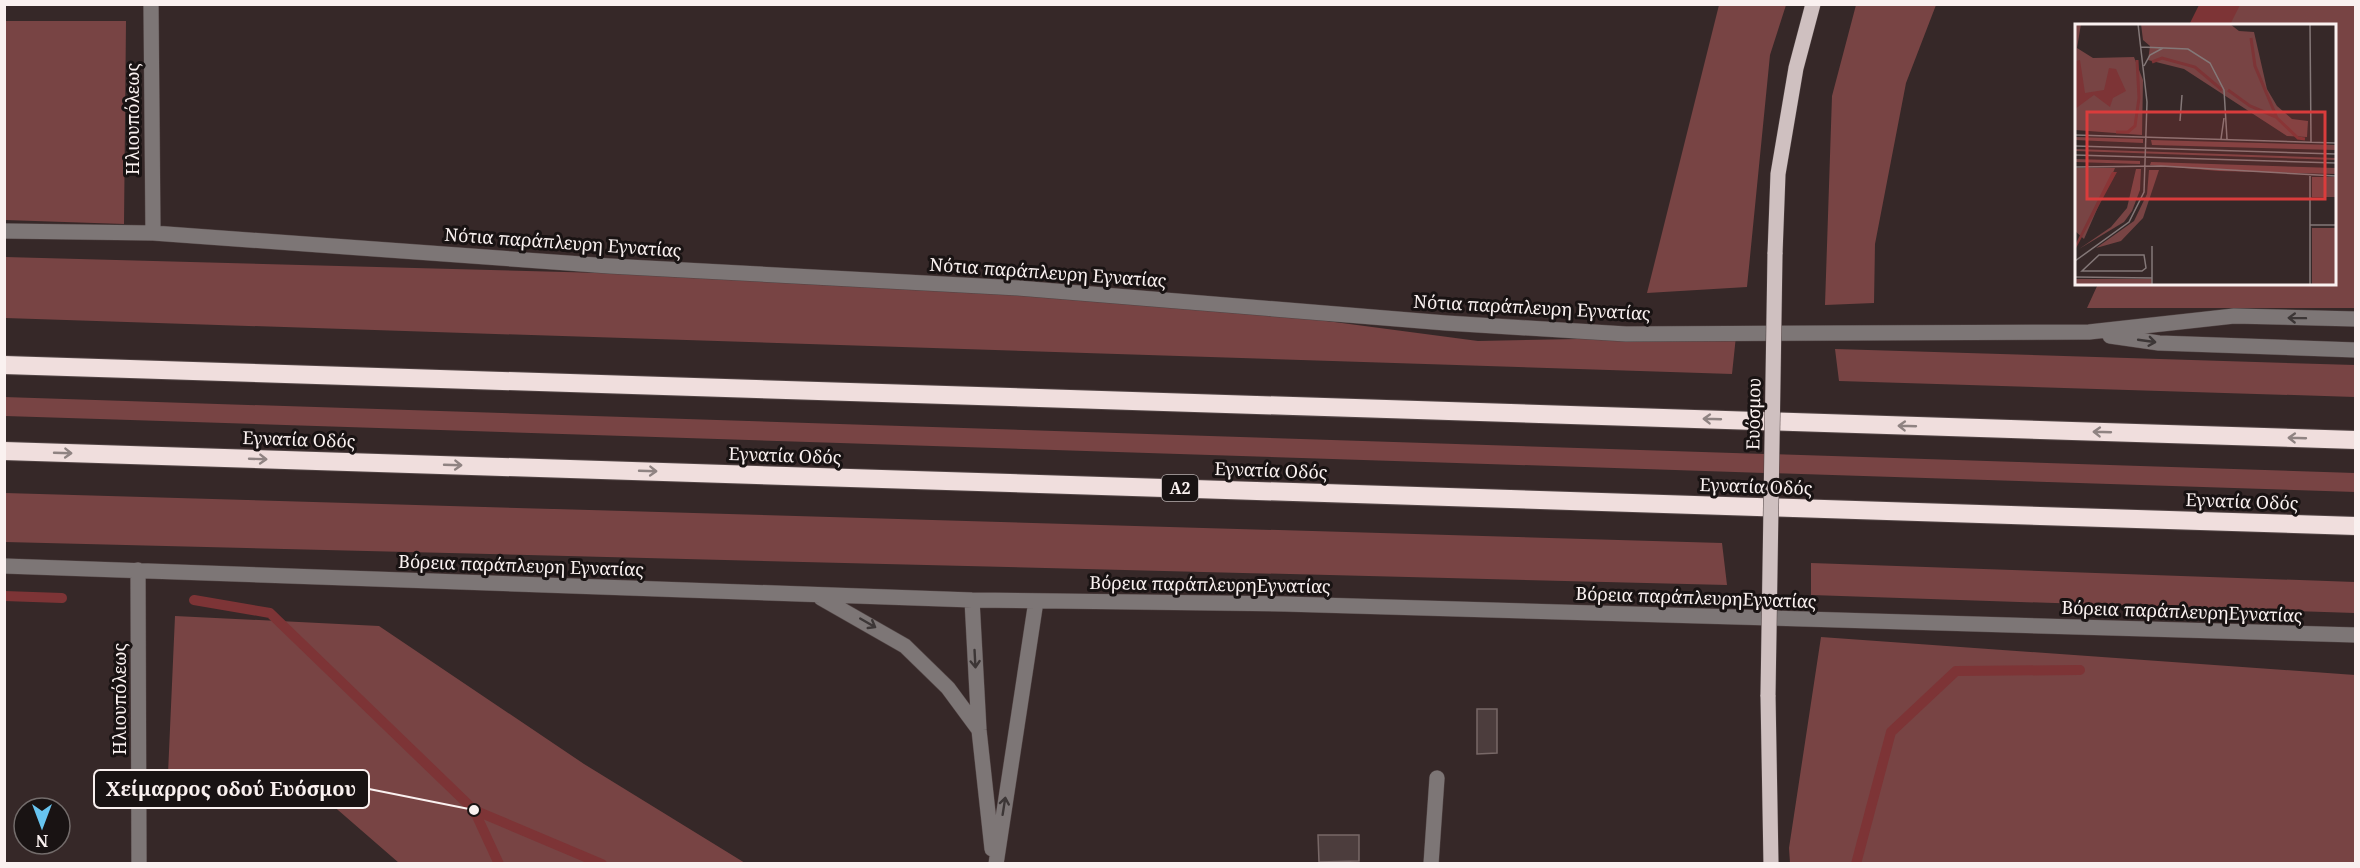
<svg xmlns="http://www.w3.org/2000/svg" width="2360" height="868" viewBox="0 0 2360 868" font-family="'Noto Serif',serif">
	<rect width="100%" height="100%" fill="#362828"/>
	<path fill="#784444" d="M1719,5H1786L1770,55L1747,287L1647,293Z
		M1856,5H1936L1906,83L1875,244L1874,303L1825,305L1832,96Z
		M2221,5H2355V308H2087L2098,284H2334V26L2212,25Z
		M5,21H126L124,224L5,220Z
		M5,257L1054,285L1478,341L1736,336L1732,374L5,318Z
		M1835,349L2355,365V397L1839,381Z
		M4,397L2355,473L2356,492L5,416Z
		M5,493L1722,543L1727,585L5,542Z
		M1811,563L2355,582V613L1811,595Z
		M175,616L379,626L584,764L745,863H399L323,797L168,774Z
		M1821,637L2355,675V863H1790L1789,848Z"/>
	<path fill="#7d3436" d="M2199,5V4L2240,5L2230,25H2189Z"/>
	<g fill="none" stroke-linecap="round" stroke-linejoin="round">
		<path stroke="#7d3436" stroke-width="10" d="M4,596L62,598
			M194,600L270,613L474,810L499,864
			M474,810L602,864
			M1856,864L1891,732L1956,671L2080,670"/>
	</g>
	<path fill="#4c3d3d" stroke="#786867" stroke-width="1.5" d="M1477,709H1497V753L1477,754Z
		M1318,835H1359V861L1319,862Z"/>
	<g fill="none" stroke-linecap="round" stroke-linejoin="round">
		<g stroke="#514444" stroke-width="16">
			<path id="minor" d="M151,4L153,233
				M4,231L153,233L609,266L1018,288L1446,323L1626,334L2089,332L2234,316L2356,319
				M2110,336L2159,343L2356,350
				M4,566L972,600L1284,604L2356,635
				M138,570L139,864
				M821,598L905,646L948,688L979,730
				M972,600L979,730L992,849
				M996,864L1036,601
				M1431,864L1437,778"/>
		</g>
		<g stroke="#514444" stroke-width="16">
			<path id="major" d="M1775,254L1778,174L1796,68L1813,4
				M1768,695L1771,864"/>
		</g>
		<g stroke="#514444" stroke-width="20">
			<path id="highway" d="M4,365L2356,440
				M4,451L2356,526"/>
		</g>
		<use href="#minor" stroke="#7d7676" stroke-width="15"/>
		<use href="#major" stroke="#cfc0c0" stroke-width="15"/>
		<use href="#highway" stroke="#f0dedd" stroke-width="18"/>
		<g stroke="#514444" stroke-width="16" stroke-linecap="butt">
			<path id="major-bridge" d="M1768,695L1775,254"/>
		</g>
		<use href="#major-bridge" stroke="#cfc0c0" stroke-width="15"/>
	</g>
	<defs><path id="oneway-shaft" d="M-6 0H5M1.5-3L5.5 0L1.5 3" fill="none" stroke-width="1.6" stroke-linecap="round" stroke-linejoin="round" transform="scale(1.5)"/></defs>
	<g stroke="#3c3636">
		<use href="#oneway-shaft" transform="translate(2297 318) rotate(-179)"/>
		<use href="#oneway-shaft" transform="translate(2147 341) rotate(8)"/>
		<use href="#oneway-shaft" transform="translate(868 623) rotate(30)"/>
		<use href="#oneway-shaft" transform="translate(975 659) rotate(87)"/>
		<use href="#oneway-shaft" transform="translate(1004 806) rotate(-81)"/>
	</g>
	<g stroke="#8f8382">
		<use href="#oneway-shaft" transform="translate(1712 419) rotate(-178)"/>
		<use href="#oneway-shaft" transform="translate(1907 426) rotate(-178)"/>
		<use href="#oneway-shaft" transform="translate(2102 432) rotate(-178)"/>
		<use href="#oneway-shaft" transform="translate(2297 438) rotate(-178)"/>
		<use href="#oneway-shaft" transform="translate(63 453) rotate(2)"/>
		<use href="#oneway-shaft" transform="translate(258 459) rotate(2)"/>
		<use href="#oneway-shaft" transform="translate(453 465) rotate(2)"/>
		<use href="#oneway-shaft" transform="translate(648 471) rotate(2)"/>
	</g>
	<g text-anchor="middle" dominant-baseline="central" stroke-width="6" stroke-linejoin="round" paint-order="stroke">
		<rect fill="#191313" stroke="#b6aeae" stroke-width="1.5" x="1162" y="475" width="36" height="26" rx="4.5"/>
		<g font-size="16" font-weight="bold" fill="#faf1f0">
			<text x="1180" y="488">Α2</text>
		</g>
		<g font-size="18" fill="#faf1f0" stroke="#191313">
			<text transform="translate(132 119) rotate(-90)">Ηλιουπόλεως</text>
			<text transform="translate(563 242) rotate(4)">Νότια παράπλευρη Εγνατίας</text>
			<text transform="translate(1048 272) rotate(4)">Νότια παράπλευρη Εγνατίας</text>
			<text transform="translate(1532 307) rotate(3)">Νότια παράπλευρη Εγνατίας</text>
			<text transform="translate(1753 414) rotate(-89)">Ευόσμου</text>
			<text transform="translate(299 439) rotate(2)">Εγνατία Οδός</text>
			<text transform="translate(785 455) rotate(2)">Εγνατία Οδός</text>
			<text transform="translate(1271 470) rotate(2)">Εγνατία Οδός</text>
			<text transform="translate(1756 486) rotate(2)">Εγνατία Οδός</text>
			<text transform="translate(2242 501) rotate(2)">Εγνατία Οδός</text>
			<text transform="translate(521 565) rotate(2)">Βόρεια παράπλευρη Εγνατίας</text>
			<text transform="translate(1210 584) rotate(1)">Βόρεια παράπλευρηΕγνατίας</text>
			<text transform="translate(1696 597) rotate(2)">Βόρεια παράπλευρηΕγνατίας</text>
			<text transform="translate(2182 611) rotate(2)">Βόρεια παράπλευρηΕγνατίας</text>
			<text transform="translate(119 699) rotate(-90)">Ηλιουπόλεως</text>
		</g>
	</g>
	<g transform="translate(2075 24)">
		<rect width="261" height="261" fill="#362828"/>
		<path d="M0,0H6L2,24L18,34L59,33L68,56L67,111L0,106ZM66,0H155L164,7L179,8L192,65L202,82L217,95L233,97L232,113L212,112L109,45L73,36L75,22L68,16ZM0,113L68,115V119L0,116ZM76,116L261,121V126L77,121ZM0,125L261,134V136L0,127ZM0,135L65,137V140L0,138ZM76,138L261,144V150L144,147L75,141ZM0,144H40L9,215L0,207ZM61,145H66L65,166L57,187L49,198L4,225L36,203L52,184ZM74,146H84L68,194L46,217L21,224L59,197L72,170ZM237,153H261V173H237ZM237,204H261V261H237ZM0,255H77V261H0Z" fill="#784444"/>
		<path d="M5,36L10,69L29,66L34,44L41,45L51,67L38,74L35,83L19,71L0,85V37ZM37,148H42L0,226V221Z" fill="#7d3436"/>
		<path fill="none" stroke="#7d3436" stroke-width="3" d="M176,14L180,42L202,94L223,114L230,115M77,38L87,34L120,43L147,66M153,66L175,82L201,93M41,108H53L60,102L64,74L62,36"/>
		<path fill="none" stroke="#847878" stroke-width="1.5" d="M235,0L236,118M66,23L113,25L135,39L149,66L152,115M69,42L75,31L88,24M105,97L107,71M0,111L261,119M146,115L149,94M0,122L261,130M0,131L261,139M0,143L86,142L261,152M235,152V261M235,201H261M77,222V261M24,231H69L71,244L67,247H7ZM0,237L54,198L69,168L72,78L63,0M0,253L77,254"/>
		<path fill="#da3c3c" fill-opacity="0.15" stroke="#da3c3c" stroke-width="3" d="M12,88H250V175H12Z"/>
		<rect width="261" height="261" fill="none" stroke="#faf1f0" stroke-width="3"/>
	</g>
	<path fill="none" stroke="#faf1f0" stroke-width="2" d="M474 810L369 789"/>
	<circle fill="#faf1f0" stroke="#191313" stroke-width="2" cx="474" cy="810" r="6"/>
	<rect fill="#191313" stroke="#faf1f0" stroke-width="2" x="94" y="770" width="275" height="38" rx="6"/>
	<g font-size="20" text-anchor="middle" font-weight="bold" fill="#faf1f0">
		<text x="231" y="796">Χείμαρρος οδού Ευόσμου</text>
	</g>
	<rect width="2360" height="868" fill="none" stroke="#faf1f0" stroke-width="12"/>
	<g transform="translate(42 826) rotate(180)"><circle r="28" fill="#191313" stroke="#736c6b" stroke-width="1.5"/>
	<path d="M0-4.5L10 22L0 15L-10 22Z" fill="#67c4f0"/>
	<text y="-9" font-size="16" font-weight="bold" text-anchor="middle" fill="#faf1f0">N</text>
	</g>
</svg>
